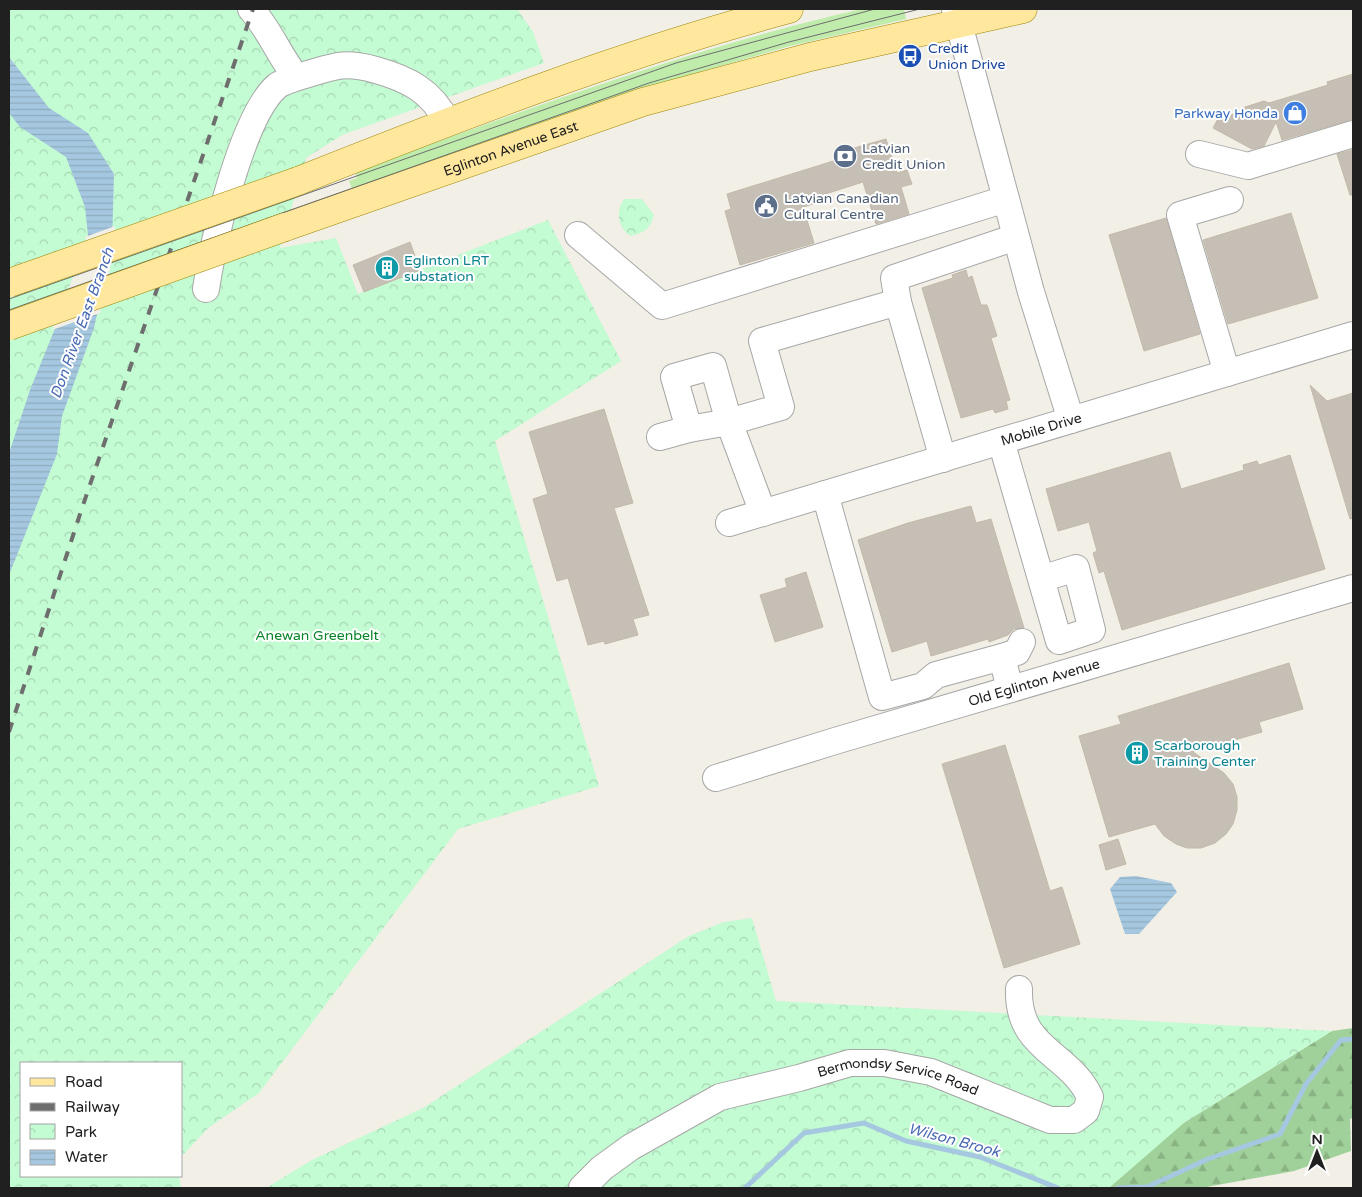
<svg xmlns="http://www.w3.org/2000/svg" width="1362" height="1197" viewBox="0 0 1362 1197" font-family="'Varela Round',sans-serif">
	<defs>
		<pattern id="forest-firs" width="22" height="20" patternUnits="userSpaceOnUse" patternTransform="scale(1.25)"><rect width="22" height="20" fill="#a0d19a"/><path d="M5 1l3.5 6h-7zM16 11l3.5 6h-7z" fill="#8ab384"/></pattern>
		<pattern id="park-crowns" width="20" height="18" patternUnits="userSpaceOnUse" patternTransform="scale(1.25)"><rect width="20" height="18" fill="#c3fbd2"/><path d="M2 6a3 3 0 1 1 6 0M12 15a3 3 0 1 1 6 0" fill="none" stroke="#a7d7b4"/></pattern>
		<pattern id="water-rules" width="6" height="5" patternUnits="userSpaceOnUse" patternTransform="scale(1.25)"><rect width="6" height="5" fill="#a5c8e0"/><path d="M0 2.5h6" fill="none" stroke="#8eacc0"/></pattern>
	</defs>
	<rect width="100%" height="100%" fill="#f1efe6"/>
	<path fill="#bfecab" d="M862,9H904L906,19L790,46L665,82L353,192L349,181L357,178L355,171C522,112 689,48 862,9Z"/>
	<path fill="url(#forest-firs)" d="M1353,1028V1118L1350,1119L1351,1151L1294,1171L1201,1188H599L1185,1122L1332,1031Z"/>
	<path fill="url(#park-crowns)" d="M9,9H517L533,32L544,63L342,135L306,158L280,248L336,238L358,294L548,220L621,361L495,441L599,786L458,829L259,1093L208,1128L181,1157V1063H21V1176H179L181,1188H9Z
		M624,199H642L654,215C650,229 644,233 630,236C618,227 615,212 624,199Z
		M752,918L776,1001L1332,1031L1185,1122L1109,1188H266L312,1160L423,1108L689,936L724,922Z"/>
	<path fill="url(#water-rules)" d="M9,57L49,108L88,133L114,174L112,245L94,328L62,416L57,454L9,575V453L30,390L89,245L85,207L66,157L20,127L9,113Z
		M1136,876L1171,883L1177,892L1139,934H1125L1110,889L1120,877Z"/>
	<path fill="#f1efe6" d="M115,226V246L100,313L52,330L86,244L85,237Z"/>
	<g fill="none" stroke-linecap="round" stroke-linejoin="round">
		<path stroke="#a5c8e0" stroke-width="5" d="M745,1188L804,1133L864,1123L906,1141L980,1157L1058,1188
			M1118,1188L1147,1187L1208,1159L1280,1134L1306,1084L1341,1040L1353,1039"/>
	</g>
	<path fill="#c6bfb5" stroke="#c3b9a8" d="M1353,74V119L1282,140L1276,122L1264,146L1252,149L1213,128L1220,115L1224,117L1240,112L1242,108L1264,101L1269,103L1328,85L1327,82Z
		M886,139L897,173L907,170L912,184L901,187L909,214L876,224L863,182L819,196L820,202L803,207L814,243L740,265L725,211L731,209L727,194L856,154L854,148Z
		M1353,150V195H1350L1337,154Z
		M1291,213L1318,298L1228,324L1203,240Z
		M1166,218L1200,334L1144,351L1109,235Z
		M410,242L420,270L364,292L353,265Z
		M966,270L968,278L972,276L981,305H987L997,336L991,338L1010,400L1006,401L1008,409L995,413L993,409L961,418L922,288L953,278L952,275Z
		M1310,385L1327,401L1353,393V518L1350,519Z
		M604,409L633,503L614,508L649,615L633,619L638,635L605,644L604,641L588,645L568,578L557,581L533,499L548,494L529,432Z
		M1170,452L1181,489L1244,470L1243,465L1257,461L1259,465L1290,455L1325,569L1122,630L1104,571L1099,573L1093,553L1097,551L1089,522L1058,531L1046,489Z
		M971,506L976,523L991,519L1024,628L1014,629L1008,635L989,642L988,639L931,656L927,641L892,652L858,540L908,523Z
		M806,572L823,627L775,642L760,595L787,587L785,579Z
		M1289,663L1303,709L1259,722L1262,732L1193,752L1224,773L1233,784L1237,797V810L1233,824L1226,834L1215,843L1201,848H1187L1176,844L1164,836L1155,824L1109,837L1079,736L1121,724L1118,716Z
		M1005,745L1050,891L1062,887L1080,944L1004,968L942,764Z
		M1118,839L1126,864L1106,870L1099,845Z"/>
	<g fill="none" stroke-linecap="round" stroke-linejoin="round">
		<g stroke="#a7a7a7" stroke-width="28">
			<g id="minor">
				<path d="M251,9C269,29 279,55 296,77"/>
				<path d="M955,9L1031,292L1071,420"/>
				<path d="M1199,154L1248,166L1353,134"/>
				<path d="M578,235L662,306L1006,199"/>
				<path d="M206,289C213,242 242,116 277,86C284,80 328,68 338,66C350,64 365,67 376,70C408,79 432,91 447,122"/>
				<path d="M898,302L894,278L1016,237"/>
				<path d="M1227,373L1180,215L1230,200"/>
				<path d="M689,429L729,422L763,513"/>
				<path d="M660,437L689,429L674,377L713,366L729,422L781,407L762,341L898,302L943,459"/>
				<path d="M1001,441L1059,641L1092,630L1076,568L1041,579"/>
				<path d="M825,494L882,697L923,686L936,675L1002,657L1010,689"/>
				<path id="s1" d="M729,523L1353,335"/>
				<path d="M1002,657L1017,652L1022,642"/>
				<path id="s2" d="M716,778L835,741L1353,588"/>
				<path id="s3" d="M582,1188L602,1168L631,1147L720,1097L799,1078L850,1063H884L931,1072L1050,1120H1074L1086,1111L1090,1097C1069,1052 1017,1050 1019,989"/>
			</g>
		</g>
		<g stroke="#9c8500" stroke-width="29">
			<g id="major">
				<path d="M298,181C459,117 621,54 789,9"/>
				<path id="s4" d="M285,227L643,102L810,57L1023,9"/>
			</g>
		</g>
		<use href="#minor" stroke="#fff" stroke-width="26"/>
		<use href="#major" stroke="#ffe79d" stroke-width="28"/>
		<path stroke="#6e6e6e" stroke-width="1" d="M9,299L676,63L875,9
			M9,310L649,83L789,42L920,9"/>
		<path stroke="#6e6e6e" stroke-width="4" stroke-dasharray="10 10" stroke-linecap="butt" d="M9,732L81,511L253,9"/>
		<g stroke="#9c8500" stroke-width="29" stroke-linecap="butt">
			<path id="major-bridge" d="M9,283L298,181
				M9,326L285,227"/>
		</g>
		<use href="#major-bridge" stroke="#ffe79d" stroke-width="28"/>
	</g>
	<defs>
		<g id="bus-disc" transform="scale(1.25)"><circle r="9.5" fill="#1a4fb4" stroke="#fff"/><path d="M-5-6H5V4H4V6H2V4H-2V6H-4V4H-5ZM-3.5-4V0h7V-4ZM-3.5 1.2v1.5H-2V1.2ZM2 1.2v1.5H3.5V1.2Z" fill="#fff"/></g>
		<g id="shop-disc" transform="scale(1.25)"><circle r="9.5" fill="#3f7fe0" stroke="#fff"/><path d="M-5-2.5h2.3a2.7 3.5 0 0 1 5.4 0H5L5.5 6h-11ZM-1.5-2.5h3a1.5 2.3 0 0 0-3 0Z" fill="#fff"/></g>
		<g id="bank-disc" transform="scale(1.25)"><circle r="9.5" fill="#5c6f8a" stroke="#fff"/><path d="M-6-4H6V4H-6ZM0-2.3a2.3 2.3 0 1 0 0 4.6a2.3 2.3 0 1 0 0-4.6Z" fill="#fff"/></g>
		<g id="civic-disc" transform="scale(1.25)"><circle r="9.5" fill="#5c6f8a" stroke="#fff"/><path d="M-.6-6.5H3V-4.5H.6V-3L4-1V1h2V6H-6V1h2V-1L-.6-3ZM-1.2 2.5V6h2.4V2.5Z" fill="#fff"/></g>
		<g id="building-disc" transform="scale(1.25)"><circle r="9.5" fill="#0f9aa8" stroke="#fff"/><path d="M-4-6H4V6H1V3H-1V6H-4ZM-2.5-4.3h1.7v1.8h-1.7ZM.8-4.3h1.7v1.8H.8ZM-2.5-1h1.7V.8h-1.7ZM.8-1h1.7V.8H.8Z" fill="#fff"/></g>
	</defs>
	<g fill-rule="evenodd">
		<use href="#bus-disc" x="910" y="56"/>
		<use href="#shop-disc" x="1295" y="113"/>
		<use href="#bank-disc" x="845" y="156"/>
		<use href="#civic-disc" x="766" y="206"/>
		<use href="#building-disc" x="387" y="268"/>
		<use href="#building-disc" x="1137" y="753"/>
	</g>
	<g text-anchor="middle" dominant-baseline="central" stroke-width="4" stroke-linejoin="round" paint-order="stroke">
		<g font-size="14" fill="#164399" stroke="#fff" text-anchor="start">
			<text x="928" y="48">Credit<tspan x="928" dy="16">Union Drive</tspan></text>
		</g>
		<g font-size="14" fill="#366cbe" stroke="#fff" text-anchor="end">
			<text x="1278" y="113">Parkway Honda</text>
		</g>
		<g font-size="14" fill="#202020" stroke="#fff">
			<text stroke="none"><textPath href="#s4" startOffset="239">Eglinton Avenue East</textPath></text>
			<text stroke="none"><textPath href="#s1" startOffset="326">Mobile Drive</textPath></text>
			<text stroke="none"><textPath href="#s2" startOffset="332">Old Eglinton Avenue</textPath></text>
			<text stroke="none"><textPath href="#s3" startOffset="350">Bermondsy Service Road</textPath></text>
		</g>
		<g font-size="14" fill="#4e5e75" stroke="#fff" text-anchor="start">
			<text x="862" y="148">Latvian<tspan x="862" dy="16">Credit Union</tspan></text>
			<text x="784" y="198">Latvian Canadian<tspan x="784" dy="16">Cultural Centre</tspan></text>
		</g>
		<g font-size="14" fill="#0d838f" stroke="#fff" text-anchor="start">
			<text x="404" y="260">Eglinton LRT<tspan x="404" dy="16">substation</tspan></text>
			<text x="1154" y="745">Scarborough<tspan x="1154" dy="16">Training Center</tspan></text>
		</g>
		<g font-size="14" fill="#088429" stroke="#fff">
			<text x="317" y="635">Anewan Greenbelt</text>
		</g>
		<g font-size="15" font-style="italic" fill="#486ab4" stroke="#fff">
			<text transform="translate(82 323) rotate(-70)">Don River East Branch</text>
			<text transform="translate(954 1140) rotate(15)">Wilson Brook</text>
		</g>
	</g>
	<rect width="1362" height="1197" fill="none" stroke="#202020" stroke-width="20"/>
	<rect x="20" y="1062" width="162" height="115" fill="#ffffff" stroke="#a6a6a6"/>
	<rect x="30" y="1078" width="25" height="8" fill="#ffe79d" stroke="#a6a6a6"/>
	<text x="65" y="1087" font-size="15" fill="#202020">Road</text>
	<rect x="30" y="1103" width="25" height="8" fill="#6e6e6e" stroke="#a6a6a6"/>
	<text x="65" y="1112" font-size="15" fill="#202020">Railway</text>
	<rect x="30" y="1124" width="25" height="15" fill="url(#park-crowns)" stroke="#a6a6a6"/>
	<text x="65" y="1137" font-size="15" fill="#202020">Park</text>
	<rect x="30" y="1150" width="25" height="15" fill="url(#water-rules)" stroke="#a6a6a6"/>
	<text x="65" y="1162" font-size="15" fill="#202020">Water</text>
	<g transform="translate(1317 1152)" stroke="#ffffff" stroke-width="4" paint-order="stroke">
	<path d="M0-4L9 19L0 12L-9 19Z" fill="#202020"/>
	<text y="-8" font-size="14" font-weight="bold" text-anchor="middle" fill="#202020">N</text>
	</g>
</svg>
